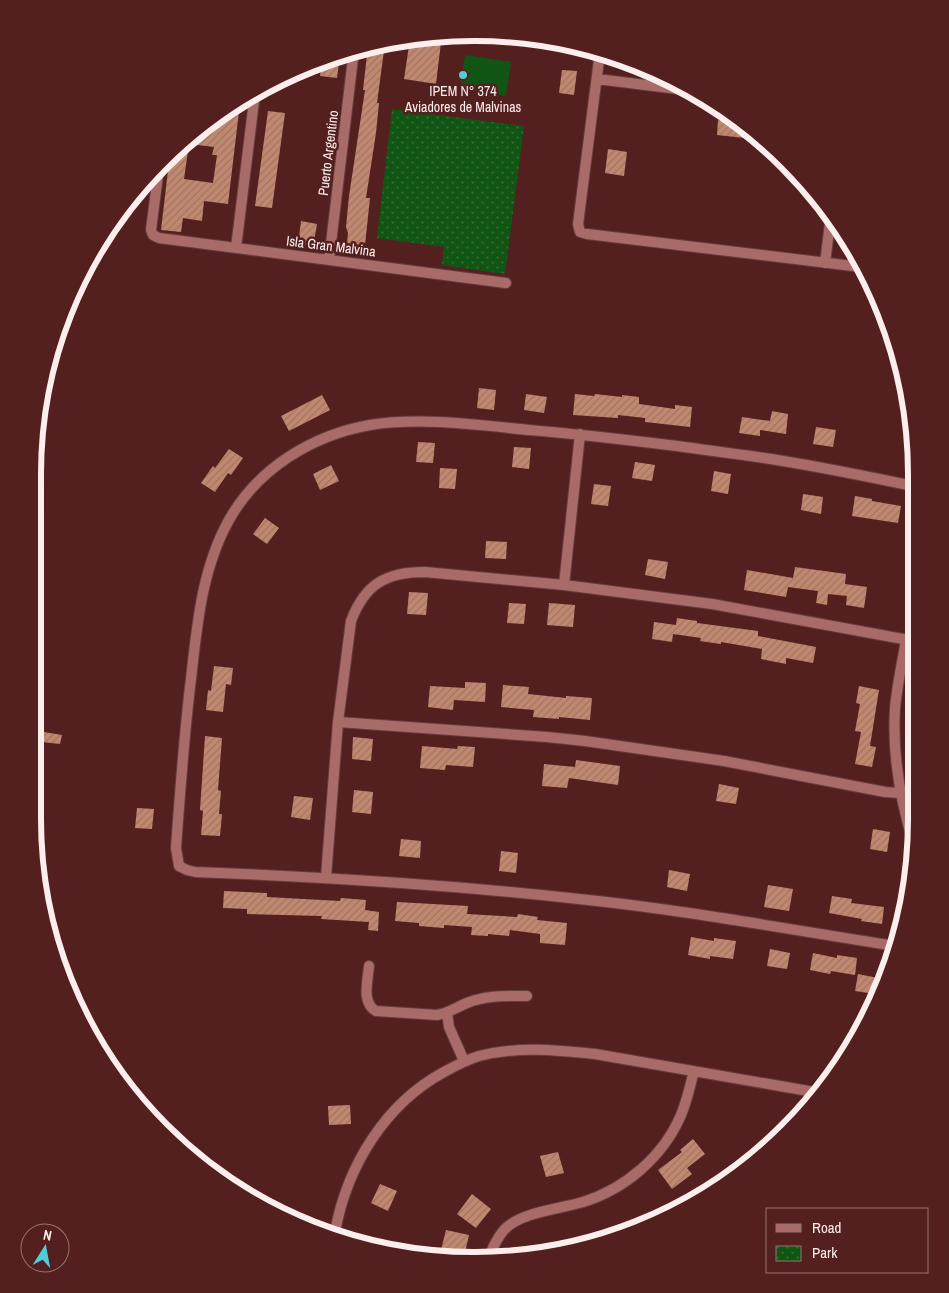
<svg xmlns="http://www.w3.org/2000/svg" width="949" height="1293" viewBox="0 0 949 1293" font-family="'Archivo Narrow',sans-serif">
	<defs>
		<pattern id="park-dots" width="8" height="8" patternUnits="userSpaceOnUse" patternTransform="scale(1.25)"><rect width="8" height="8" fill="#105513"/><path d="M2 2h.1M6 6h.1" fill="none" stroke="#346e36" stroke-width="1.8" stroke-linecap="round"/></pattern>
		<pattern id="building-hatch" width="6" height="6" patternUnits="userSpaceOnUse" patternTransform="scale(1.25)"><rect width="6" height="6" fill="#c18870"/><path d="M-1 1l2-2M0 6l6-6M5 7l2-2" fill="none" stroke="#9e7464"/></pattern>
	</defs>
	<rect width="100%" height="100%" fill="#53201f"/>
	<path fill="#105513" d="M465,55L511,62L506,96L460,89Z"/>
	<path fill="url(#park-dots)" d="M392,109L524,126L505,274L442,265L444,247L377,238Z
		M914,670L915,817L906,779L905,711Z"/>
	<path fill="url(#building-hatch)" fill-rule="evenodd" d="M442,34L436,84L404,79L410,39Z
		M385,43L377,103H379L376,133L366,198H370L365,245L347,244L348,233L346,227L349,196L365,90H363L368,46Z
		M340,55L337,78L320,76L322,62Z
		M562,70L577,71L574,95L559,93Z
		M240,103L228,204L204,201L202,221L183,218L181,232L161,230L169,162L205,124ZM189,144L214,147L212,155H217L213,183L184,179Z
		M268,111L285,113L272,208L255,206Z
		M718,120L738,122L763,140L717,135Z
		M608,149L627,152L624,176L605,173Z
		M301,221L317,224L313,247L298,245Z
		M479,388L496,390L494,410L477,408Z
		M526,394L547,397L544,413L524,410Z
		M575,394L594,396L595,394L622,397V395L639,397V404L675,409V405L692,407L690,427L645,422V418L618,415V418L573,415Z
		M322,395L330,410L289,431L281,416Z
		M772,411L788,414L786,434L760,430V436L739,433L742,417L770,421Z
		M816,427L836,430L833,447L813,444Z
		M418,442L435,443L433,463L416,462Z
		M514,447L531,448L529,469L512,467Z
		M229,449L243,458L231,475L228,473L215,492L201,483L213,466L215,468Z
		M635,462L655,465L652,481L632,478Z
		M331,465L339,481L320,490L313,474Z
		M440,468L457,469L455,489L439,488Z
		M714,471L731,474L728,494L711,491Z
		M594,484L611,486L608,506L591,504Z
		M803,494L823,497L821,514L801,510Z
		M855,496L872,499V501L901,506L898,523L852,516Z
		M265,518L279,528L267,544L253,534Z
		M486,541L507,542L506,559L485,558Z
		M648,559L668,562L665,579L645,575Z
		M795,567L846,574L845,584L867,587L864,608L846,605L847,596L828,594L827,605L816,603L818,591L788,587L786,597L744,590L747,570L793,578Z
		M409,592L428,593L426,615L407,614Z
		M509,603L526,604L524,624L507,623Z
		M549,603L575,605L573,627L547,625Z
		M677,618L697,621V623L758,631V636L816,647L813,663L786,658V664L761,659L762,649L721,642V644L700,641L701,638L673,634L672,642L652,639L654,622L676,625Z
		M214,666L233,668L231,685L226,684L223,712L206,710L208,690L211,691Z
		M465,682L486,683L485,702L454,700L453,710L428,707L430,686L465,688Z
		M503,685L529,687L528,694L566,698V696L592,698L590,720L559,717V719L533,717L534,710L501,707Z
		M859,686L879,690L870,746L876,747L872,767L855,764L861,732L855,731L860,704L856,703Z
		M32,730L62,735L60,744L32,741Z
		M205,736L222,738L218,790L221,791L219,814H222L220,836L201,835L203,811L200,810Z
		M353,737L373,739L371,761L352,759Z
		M422,746L457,749L458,746L475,747L473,767L446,765L445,770L420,768Z
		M576,760L620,766L618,785L569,778L567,788L542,786L544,764L575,767Z
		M719,784L739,788L736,804L716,801Z
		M354,790L373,792L371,814L352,812Z
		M294,796L313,798L310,820L291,817Z
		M137,808L154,809L152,829L135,828Z
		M873,829L890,832L887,852L870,849Z
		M401,839L421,841L420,858L399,856Z
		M501,851L518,853L516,873L499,871Z
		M669,870L690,874L687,891L667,887Z
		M768,885L793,889L789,911L764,907Z
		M224,891L267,893V897L340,901L341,898L366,900L365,910L379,912L378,931L368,930L369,922L321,919L322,916L247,914V909L223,908Z
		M832,896L852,899L851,903L884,907L882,924L861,921L862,919L829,913Z
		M397,902L468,906L467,914L517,917L518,914L538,917L537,920L567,923L565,945L540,943V934L510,930L509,936L488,934V936L471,935L472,927L444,925V928L419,926V923L395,921Z
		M691,937L714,941V938L736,941L733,959L710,956V959L688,955Z
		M770,949L790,953L787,969L767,966Z
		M813,953L837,958V955L857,958L855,975L831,971L830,974L810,970Z
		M858,974L878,978L875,994L855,991Z
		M350,1105L351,1124L329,1125L328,1106Z
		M693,1139L705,1154L687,1168L692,1174L672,1189L658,1170L682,1152L680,1150Z
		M558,1152L564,1173L546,1177L540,1156Z
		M380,1184L397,1191L388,1211L371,1203Z
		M472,1194L491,1209L476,1228L457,1214Z
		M446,1230L469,1235L464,1257H452L440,1254Z
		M519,1247L537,1255L514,1257Z"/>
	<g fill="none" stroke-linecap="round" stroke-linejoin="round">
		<g stroke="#663d3e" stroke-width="12">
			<path id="minor" d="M600,52L578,224L580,232L587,234L861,267
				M597,79L694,91
				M158,175L151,230L153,235L159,238L506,283
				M236,248L255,93
				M329,260L354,50
				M825,263L831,215
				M33,480L48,360
				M564,585L580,434
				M906,640C902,663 897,686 895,708C892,756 901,804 915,848
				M338,722L547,737L585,741L724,761L885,792L900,793
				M326,877L338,722L351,621C365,584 386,572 425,572L564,585L712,604L914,641
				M896,946C791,930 686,910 579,899C452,885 324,877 195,872L187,870L179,866L176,848C180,792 184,735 191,679C197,625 202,568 229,520C258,468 313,435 370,425C422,417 478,425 529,430C579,434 628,440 677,446C712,451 748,455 783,461C826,468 870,477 913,486
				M369,966C368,980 361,1003 376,1011L437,1015C449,1013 457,1007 467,1003C486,995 506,996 527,996
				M447,1013L449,1027L464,1061
				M335,1232C347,1166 385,1104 444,1072C455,1066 466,1060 479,1056C517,1046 556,1050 595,1054L820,1093
				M489,1257C493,1247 497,1238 504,1230C520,1212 560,1209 583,1202C625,1189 663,1157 681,1115C687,1101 690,1086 694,1071"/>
		</g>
		<use href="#minor" stroke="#a86b68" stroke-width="10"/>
	</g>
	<circle fill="#52ccd6" stroke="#53201f" stroke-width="2" cx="463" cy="75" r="5"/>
	<g text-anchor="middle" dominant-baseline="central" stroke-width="5" stroke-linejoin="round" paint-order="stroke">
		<g font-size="14" fill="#fceeec" stroke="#53201f">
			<text x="463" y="91">IPEM N° 374<tspan x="463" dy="16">Aviadores de Malvinas</tspan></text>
		</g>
		<g font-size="14" fill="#fceeec" stroke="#53201f">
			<text transform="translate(328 153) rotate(-83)">Puerto Argentino</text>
			<text transform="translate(331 246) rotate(7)">Isla Gran Malvina</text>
		</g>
	</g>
	<path d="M0 0H949V1293H0ZM474 41H475A433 433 0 0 1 908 474V819A433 433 0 0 1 475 1252H474A433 433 0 0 1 41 819V474A433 433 0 0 1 474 41Z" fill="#53201f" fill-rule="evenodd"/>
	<path fill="none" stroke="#fceeec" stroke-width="6" d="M474 41H475A433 433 0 0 1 908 474V819A433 433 0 0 1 475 1252H474A433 433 0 0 1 41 819V474A433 433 0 0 1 474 41Z"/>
	<rect x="766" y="1208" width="162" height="65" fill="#53201f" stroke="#977271"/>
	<rect x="776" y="1224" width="25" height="8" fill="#a86b68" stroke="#977271"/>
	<text x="812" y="1233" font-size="15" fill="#fceeec">Road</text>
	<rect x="776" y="1246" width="25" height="15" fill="url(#park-dots)" stroke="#977271"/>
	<text x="812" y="1258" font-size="15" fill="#fceeec">Park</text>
	<g transform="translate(45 1248) rotate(11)"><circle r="24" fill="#53201f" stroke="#977271"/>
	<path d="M0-4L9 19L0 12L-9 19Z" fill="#52ccd6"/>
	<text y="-8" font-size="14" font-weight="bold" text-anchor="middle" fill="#fceeec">N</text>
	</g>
</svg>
